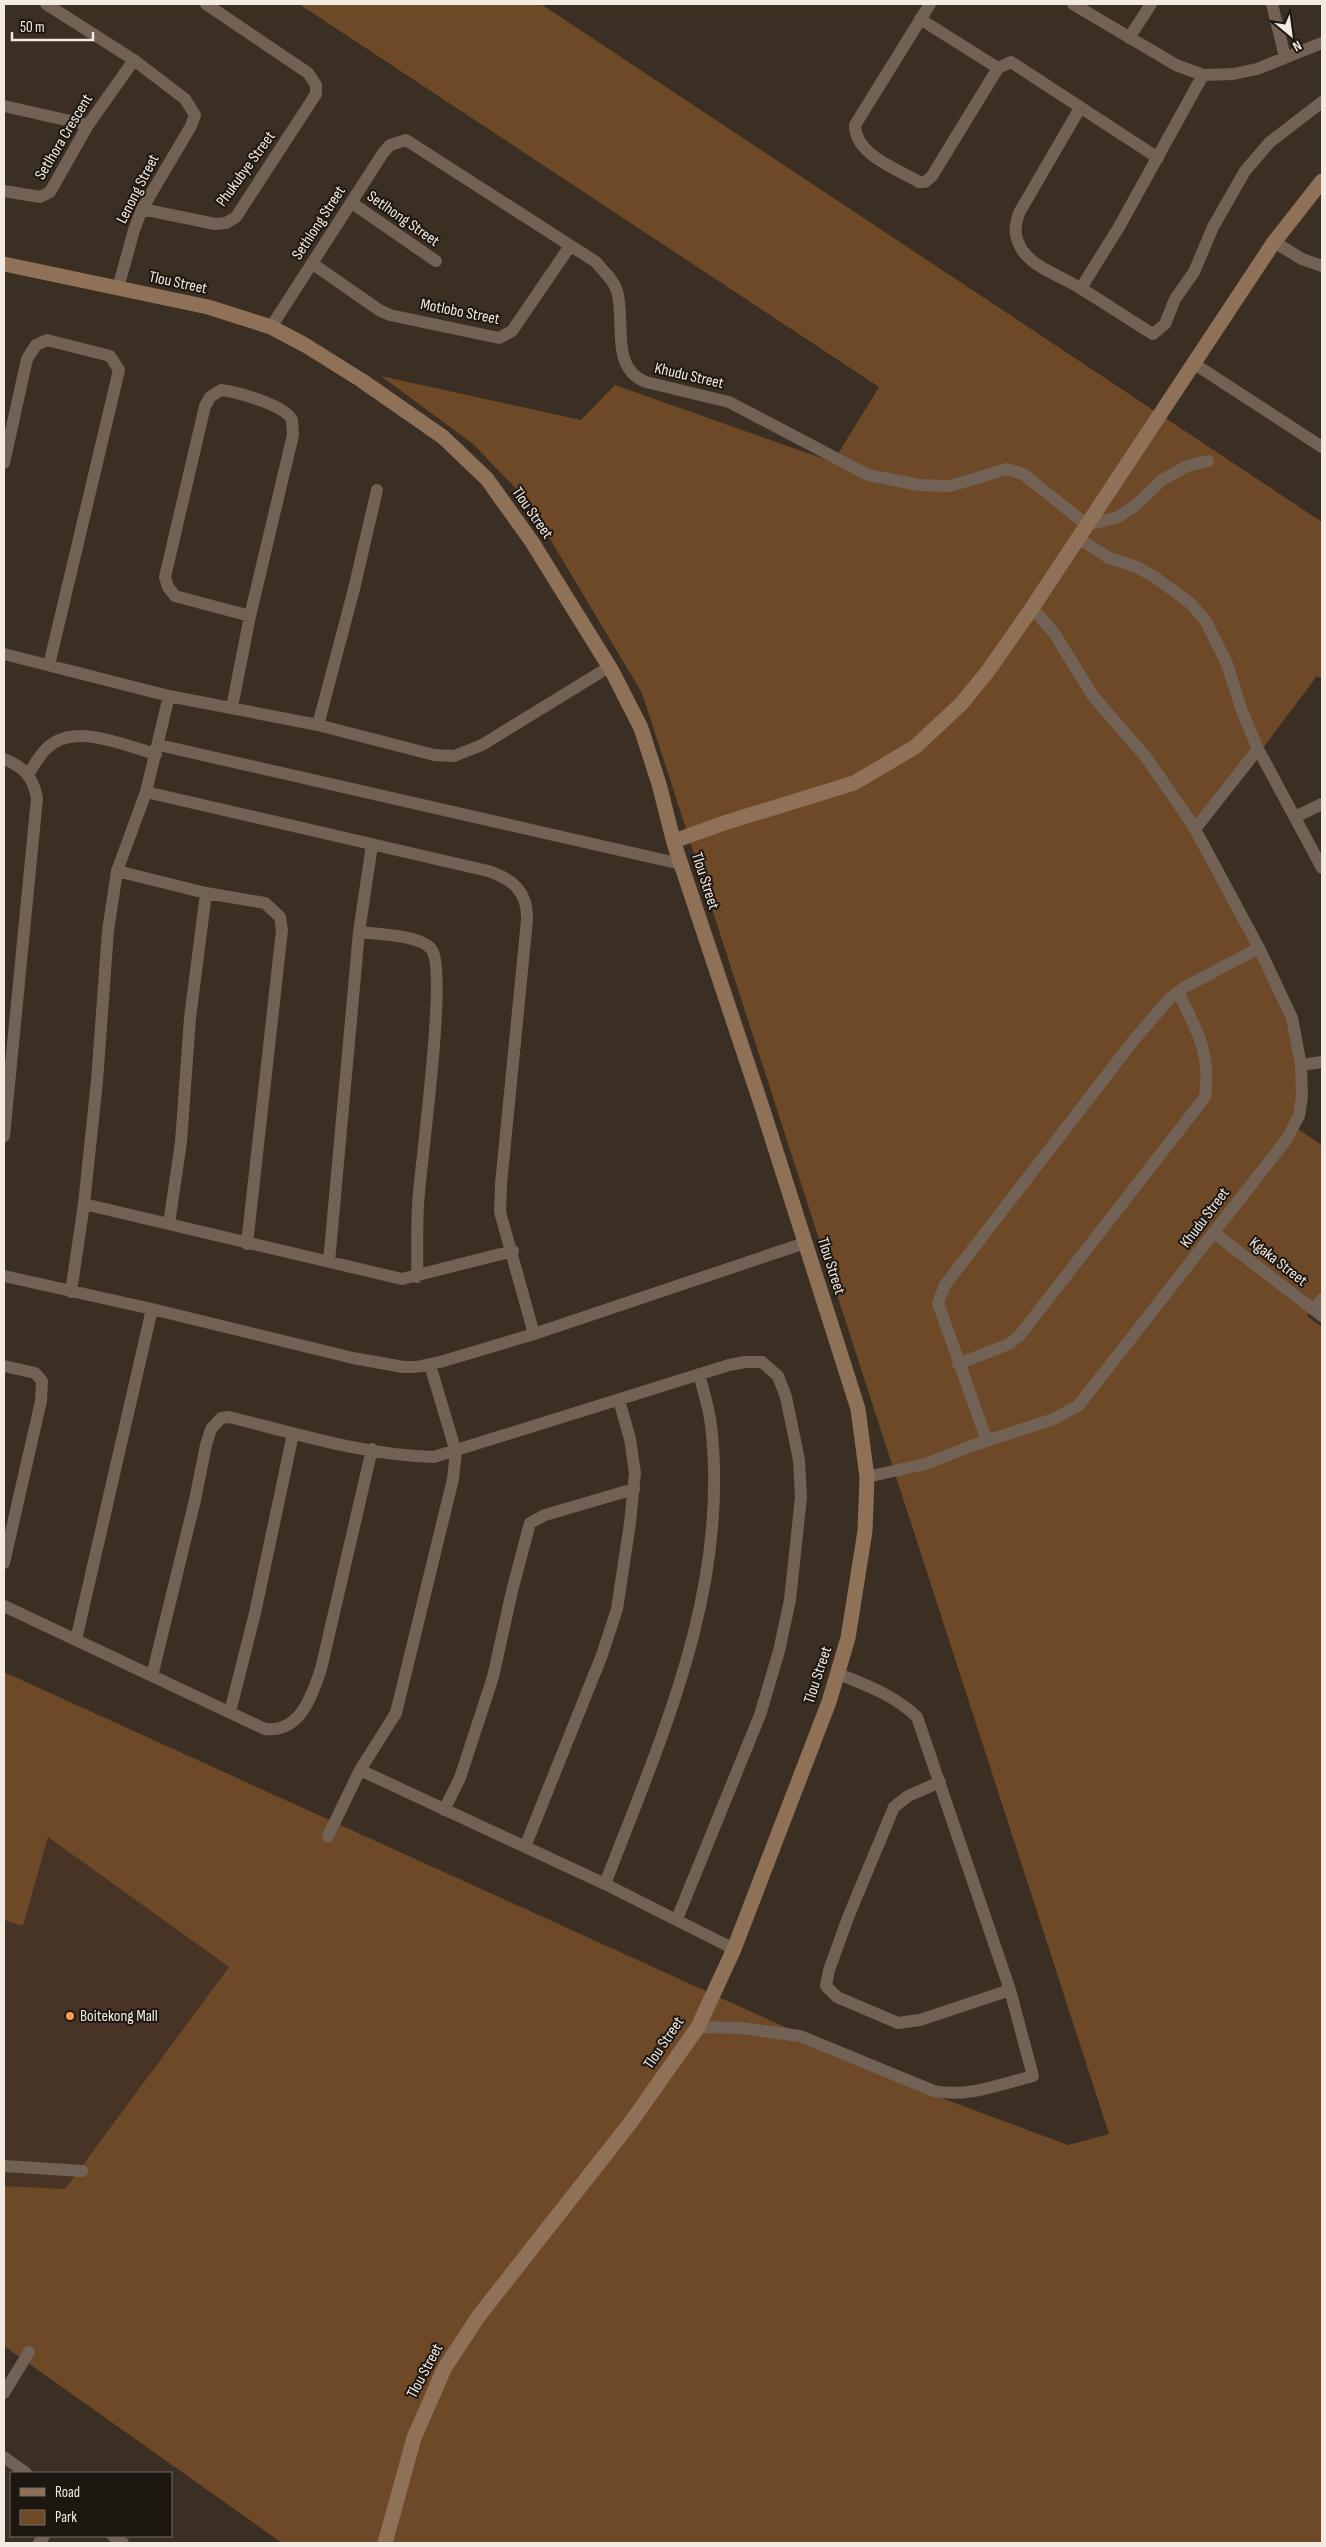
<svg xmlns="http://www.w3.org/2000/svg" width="1326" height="2547" viewBox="0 0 1326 2547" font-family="'Sofia Sans Condensed',sans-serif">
	<rect width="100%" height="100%" fill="#3b2e22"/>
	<path fill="#473424" d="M48,1836L229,1967L65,2190L4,2186V1920L23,1926Z"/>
	<path fill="#6d4927" d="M299,4H541L1322,522V679L1317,676L1196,837L1284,1001L1303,1063L1292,1125L1322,1145V1295L1307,1316L1322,1327V2543H282L4,2346V2186L65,2189L229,1967L48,1837L23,1926L4,1920V1672L939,2097L1068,2145L1109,2134L642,693L526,499L473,444L381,376L581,420L615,385L833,462L879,387Z"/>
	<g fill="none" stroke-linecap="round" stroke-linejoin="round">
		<path stroke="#716255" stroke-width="12" d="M46,4L134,60L185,99L195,115L191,126L142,209L134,230L118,288
			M930,4L855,125C855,155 896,168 919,182H925L932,176L998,68L1011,62L1158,158
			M1073,4L1176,65L1203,75L1233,74L1257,69L1322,43
			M1272,4L1285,57
			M920,19L998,68
			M1129,38L1151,4
			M4,106L88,125
			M1080,108L1019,213C1014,228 1014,236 1022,250C1035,269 1062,276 1080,288C1105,303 1128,319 1153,334L1165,324L1175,299L1194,272L1213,227L1245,171L1270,142L1322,102
			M4,191L40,197L50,192L88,125L134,60
			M352,203L436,261
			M142,209L215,224L226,223L236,217L316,94V85L308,73L206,4
			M1274,242L1302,259L1322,266
			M313,264L379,310L390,315L499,338L512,331L570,246
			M1081,288L1119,227L1203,75
			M271,327L383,153L390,145L406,140L596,262C603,271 614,280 617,291C626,320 609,368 646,382L729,402L868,475L919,485L950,486L1007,469L1023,474L1087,525L1118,517L1136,505L1162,480L1187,466L1208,461
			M1193,363L1322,447
			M4,463L27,359L36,345L47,340L110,356L119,370L49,665
			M1078,538L1109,558L1137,567L1156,578L1190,603L1205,620L1227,664L1242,711L1258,749L1322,868
			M4,654L169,696L318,725L434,755L454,756L482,745L609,667
			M232,707L250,616L293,435L292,420C285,405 237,392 221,390L210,397L205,406L165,577L168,587L175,596L250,616
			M318,725L354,589L377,490
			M159,745L681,864
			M4,759C24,767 33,777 37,798L4,1136
			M28,774C34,766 39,756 46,749C74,721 124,746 156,754
			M146,792L488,871C513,879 528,892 527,920L501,1184L500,1212L534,1334
			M1295,817L1322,804
			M1195,829L1258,749
			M117,871L206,893L265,903L280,917L282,930L247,1244
			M359,932C377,934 422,935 432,950C447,973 422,1154 419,1193C416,1220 418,1249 417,1277
			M1301,1065L1322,1062
			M84,1204L402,1279L513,1251
			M169,1224L181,1142L190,1018L206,893
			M1214,1233L1322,1316
			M329,1262L359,932L372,845
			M4,1276L152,1309L353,1358L403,1367H416L440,1362L534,1334L805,1243
			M71,1292L84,1204L97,1081L108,931L117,871L146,792L169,696
			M1314,1310L1322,1299
			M958,1364L1009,1344L1020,1335L1205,1097C1211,1053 1197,1030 1178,992
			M4,1366L35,1373L42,1381L41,1401L4,1563
			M987,1441L938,1303L945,1285L1133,1041L1169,999L1185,987L1259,948
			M867,1477L925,1464L974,1445L1051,1420L1078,1406L1286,1140L1299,1116L1302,1096L1301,1065L1292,1018L1259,948L1195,829L1182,809L1145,756L1093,696L1054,633L1032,608
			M4,1606L265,1729C300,1733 312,1696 321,1669L372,1449
			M76,1640L152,1309
			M152,1676L195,1500L206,1445L211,1429L221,1418L229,1417C294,1433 367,1456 434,1457L729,1365L745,1362H762L778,1376L786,1397L799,1460L801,1497L790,1600L779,1651L760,1715L677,1919
			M230,1712L255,1613L293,1434
			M360,1770L605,1884L734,1949
			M940,1782L908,1796L894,1807L849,1915L829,1970L826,1986L837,1997L898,2023L920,2020L1010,1990
			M444,1810L460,1778L493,1677L512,1591L530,1523L545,1515L634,1489
			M328,1836L360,1770L396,1713L453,1479L456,1452L430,1365
			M525,1847L602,1655L617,1609L630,1523L635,1473L630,1439L619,1400
			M605,1884C662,1736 730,1588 711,1425C709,1408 703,1390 699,1374
			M698,2027L741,2028L800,2036L934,2091C967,2098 1001,2084 1033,2076L1010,1990L917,1717C894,1695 868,1686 839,1674
			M4,2166L82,2171
			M4,2393L29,2352
			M4,2457L26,2473
			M113,2536L123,2543
			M39,2543L44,2536"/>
		<path stroke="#8e7157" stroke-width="15" d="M4,264L208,307L271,327L305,345L361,380L443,437L487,479L532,542L612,671L641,728L659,784L674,843L763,1110L858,1409L867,1477L865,1531L848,1638L829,1702L734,1949L698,2027L631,2122L478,2317L444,2369L414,2438L385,2543
			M674,841L724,823L854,783L915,747L961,704L988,671L1032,608L1274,242L1322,181"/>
	</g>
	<circle fill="#f8a14a" stroke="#1d1712" stroke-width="2" cx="70" cy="2016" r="5"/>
	<g text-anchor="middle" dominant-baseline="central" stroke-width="4" stroke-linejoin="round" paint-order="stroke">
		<g font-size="16" fill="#f3eae2" stroke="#1d1712">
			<text transform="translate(64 137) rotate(-59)">Setlhora Crescent</text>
			<text transform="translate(246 169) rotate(-54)">Phukubye Street</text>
			<text transform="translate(138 189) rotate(-63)">Lenong Street</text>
			<text transform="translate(403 219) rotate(35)">Setlhong Street</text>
			<text transform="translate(319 223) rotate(-57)">Sethlong Street</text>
			<text transform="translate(178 283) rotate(12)">Tlou Street</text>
			<text transform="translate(460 312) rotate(11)">Motlobo Street</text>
			<text transform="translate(689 376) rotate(13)">Khudu Street</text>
			<text transform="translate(532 513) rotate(55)">Tlou Street</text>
			<text transform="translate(705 881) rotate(72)">Tlou Street</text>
			<text transform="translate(1205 1218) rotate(-53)">Khudu Street</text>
			<text transform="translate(1278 1262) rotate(38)">Kgaka Street</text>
			<text transform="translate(831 1266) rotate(72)">Tlou Street</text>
			<text transform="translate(818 1675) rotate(-72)">Tlou Street</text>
			<text transform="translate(664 2043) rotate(-56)">Tlou Street</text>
			<text transform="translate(425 2371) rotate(-62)">Tlou Street</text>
		</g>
		<g font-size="16" fill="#f3eae2" stroke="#1d1712" text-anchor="start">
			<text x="80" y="2016">Boitekong Mall</text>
		</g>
	</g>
	<rect width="1326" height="2547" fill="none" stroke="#f3eae2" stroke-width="10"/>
	<rect x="10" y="2472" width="162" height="65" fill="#1d1712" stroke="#736b65"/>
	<rect x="20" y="2488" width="25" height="8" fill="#8e7157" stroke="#736b65"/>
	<text x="55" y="2497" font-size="15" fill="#f3eae2">Road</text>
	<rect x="20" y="2510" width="25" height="15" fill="#6d4927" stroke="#736b65"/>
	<text x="55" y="2522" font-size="15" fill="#f3eae2">Park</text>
	<g transform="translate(1291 35) rotate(151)" stroke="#1d1712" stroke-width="4" paint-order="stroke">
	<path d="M0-4L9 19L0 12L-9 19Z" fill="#f3eae2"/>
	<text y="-8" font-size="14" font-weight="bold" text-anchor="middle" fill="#f3eae2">N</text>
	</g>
	<path d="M12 32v8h81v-8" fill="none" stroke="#f3eae2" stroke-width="2.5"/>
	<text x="20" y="32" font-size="15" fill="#f3eae2" stroke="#1d1712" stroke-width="4" paint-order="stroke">50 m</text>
</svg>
